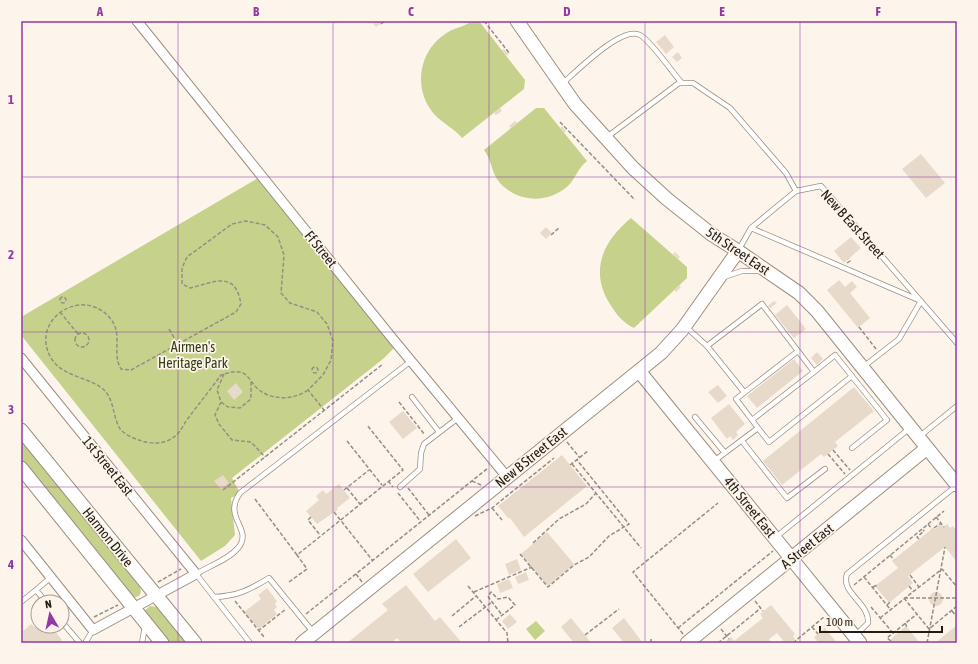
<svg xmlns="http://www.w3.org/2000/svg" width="978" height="664" viewBox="0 0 978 664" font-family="'Asap Condensed',sans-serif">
	<rect width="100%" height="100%" fill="#fdf5eb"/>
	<path fill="#c6d28b" d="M472,21H479L525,80L524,89L462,138C454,128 443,124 434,114C413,90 418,52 445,34C453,28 464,27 472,21Z
		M536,108H544L587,161C578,168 576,177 569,185C549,204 518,203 500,183C491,173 492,160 484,150Z
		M258,178L394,348L383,359L232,478L240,493L231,498L235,535L225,546L201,561L21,335V317Z
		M631,218L687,267V278L634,328C623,323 616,314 610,304C589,271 603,241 631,218Z
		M21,440L140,587L141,592L139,596L132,598L21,463Z
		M150,606L157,607L186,643H167L144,611Z
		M536,621L545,631L535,640L526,629Z"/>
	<path fill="#e8daca" d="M371,21H381L382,23L376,27Z
		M665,35L674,47L666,54L656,42Z
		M504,49L509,54L506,56L502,50Z
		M678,52L682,58L677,62L672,57Z
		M500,108L502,111L496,115L494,113Z
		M515,121L517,123L511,128L509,126Z
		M562,126L566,131L564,133L560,128Z
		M921,154L945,183L926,198L902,169Z
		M546,227L552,233L546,239L540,233Z
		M851,237L861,248L844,263L834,251Z
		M675,252L680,257L678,259L673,254Z
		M839,280L845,287L852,281L857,287L850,293L870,318L858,328L827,290Z
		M679,285L681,287L676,292L674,290Z
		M774,301L777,303L770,308L768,306Z
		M787,305L806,329L794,338L775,315Z
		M817,352L823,359L817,365L811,358Z
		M794,359L803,371L757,408L747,396Z
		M236,383L243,392L234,400L227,391Z
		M718,385L727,396L718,403L708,392Z
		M854,387L874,411L835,442L838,446L833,450L824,457L821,454L782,485L763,461Z
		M729,404L745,424L736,432L738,435L733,440L730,436L727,439L711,418Z
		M403,411L417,428L403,439L389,422Z
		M562,455L587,486L524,537L510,518L509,519L498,506Z
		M223,475L229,483L221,489L214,481Z
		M339,484L350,498L337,508L338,510L334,512L317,524L306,511L319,500L316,496L323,490L326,494Z
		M941,524L943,527L947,524L950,528L953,526L957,531V562L945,547L908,576L913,583L889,603L875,586L898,568L892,561L933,528L935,529Z
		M547,532L574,564L548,586L521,554Z
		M456,539L471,558L428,592L413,574Z
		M517,559L521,570L509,575L505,564Z
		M526,572L529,580L518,584L515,577Z
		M509,579L513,588L500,593L497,584Z
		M406,585L435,621L440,617L462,643H402L397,638L391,643H347L388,610L382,604Z
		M267,588L277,601L275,604L277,607L274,610L277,614L259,629L244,612L261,599L258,595Z
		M929 599a7 7 0 1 1 14 0a7 7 0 1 1-14 0Z
		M771,605L795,634L793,636L795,639L792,642L793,643H785L777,633L769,639L771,643H724L731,637L734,641L763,618L760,614Z
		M510,614L517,622L508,629L502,621Z
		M571,618L585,635L591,643H574L561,627Z
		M624,618L643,643H624L612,628Z
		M31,624L34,627L38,624V626H51L62,640L58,643H21V633Z
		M957,625V643H935Z
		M906,626L920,643H892L890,640Z
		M825,628L837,643H814L817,641L814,637Z"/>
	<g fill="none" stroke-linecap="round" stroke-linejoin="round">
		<g stroke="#9c8f80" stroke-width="6">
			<path id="lane" d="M562,84C576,72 622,25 640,35C651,41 672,72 681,82
				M607,137L679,83H693L730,108L786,173L796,191
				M751,228L921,301L899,339L863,367
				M738,251L751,228L796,191L821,186L957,343
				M724,277L742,271H760
				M686,327L707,346
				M814,372L835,355L887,420L852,448
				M412,397L439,432
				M695,417L725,453
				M752,420L736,399L798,351
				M758,428L769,442L852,376
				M920,436L957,406
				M742,441L787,498L825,469
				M714,461L758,428L752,420L814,372L762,304L707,346L744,392
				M400,487L420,469L421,453L424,444L458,418
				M776,537L910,428
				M36,590L50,578
				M214,597C238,596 249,590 269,578L313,632
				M21,602L36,590L46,602
				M62,622L80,643
				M856,635L868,623C870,603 840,593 847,574L956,486
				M85,643L93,630
				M142,643L145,626
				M250,643L196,574C209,566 228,560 238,548C254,529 222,518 240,493L411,361"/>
		</g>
		<g stroke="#9c8f80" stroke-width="11">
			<path id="street" d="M137,21L392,338L507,477
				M21,358L196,574L93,630L21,540"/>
		</g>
		<g stroke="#9c8f80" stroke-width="15">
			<path id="secondary" d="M517,21L575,104L633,168L667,199L711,234L738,251L799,293L817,311L957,485
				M639,371L860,643
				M21,430L195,643
				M21,468L162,643
				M302,643L661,353L682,330L738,251
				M687,643L927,448"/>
		</g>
		<path stroke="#958e86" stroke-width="1.5" stroke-dasharray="4 2" stroke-linecap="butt" d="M484,21L510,54
			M381,24L385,21
			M560,122L635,200
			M551,235L560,227
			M847,263L850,261L848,259
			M60 300a3 3 0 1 1 6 0a3 3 0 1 1-6 0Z
			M60,312L78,334
			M859,327L876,349
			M169,329L178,344
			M75 340a7 7 0 1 1 14 0a7 7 0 1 1-14 0Z
			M312 370a3 3 0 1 1 6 0a3 3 0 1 1-6 0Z
			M224,374L217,390L221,402L215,415L219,424L232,440L251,442L265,457
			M308,390C294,400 272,401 258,389C253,385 249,376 243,373C236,370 228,373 221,375C210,390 198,405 186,421C183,426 179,434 174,437C163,445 150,444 139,440C132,438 122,433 119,427C113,416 114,401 105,391C92,377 63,378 51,358C29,320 82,285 110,318C124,335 111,352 121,369L131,370L236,312L241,304C235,270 215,282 190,288L182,284V268L187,257L232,224L246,221L265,225L278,237L284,255L281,293L290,303L317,312L327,324L333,341L331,360L323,375L308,390L324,410
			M221,402L228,407L240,408L251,399V382
			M399,402L425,435
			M347,441L382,485
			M567,442L580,458
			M833,450L850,470
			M828,454L845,474
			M572,464L641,548
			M570,465L588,451
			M388,481L393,487
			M472,481L481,485
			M347,488L360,504
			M408,488L429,515
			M223,490L383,364
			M344,490L369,470
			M398,493L421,522
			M255,499L297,555L403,470L367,425
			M492,508L502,520
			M334,512L373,561
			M475,516L492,508L554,458
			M311,517L308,520L320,535
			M936,517L944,527
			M928,524L932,529
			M934,528L941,523
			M919,539L917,537L924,531L923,530
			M533,543L559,519L586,504L596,493
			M520,554L548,587L574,565L589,557L609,536L629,524L577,460
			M890,555L894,560
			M356,574L362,582
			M910,575L919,587
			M864,577L890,609
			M158,582L181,569
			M289,582L307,569L297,555
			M854,585L944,511
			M468,586L507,633L508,643
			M909,586L913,591
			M873,587L877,585
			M474,592L532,567
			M904,598L929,629L957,606
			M904,598H957
			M235,601L264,637
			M755,601L763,611
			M887,605L890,602
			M871,607L893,633
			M952,611L957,617
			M306,614L488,468
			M452,616L476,596
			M94,617L118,605
			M880,618L942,569L957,587
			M496,620L515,605L508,597L498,599L491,592L488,596L489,598L502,615
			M905,623L907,627
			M459,627L492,602
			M812,627L818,634
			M678,628L773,551
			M721,629L729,639
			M258,631L286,609
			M683,634L633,572L718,503
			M585,635L619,609
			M891,641L887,638L917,614
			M651,643V639
			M718,643L761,608
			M793,643L825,616
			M927,643L945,547"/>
		<use href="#lane" stroke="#fff" stroke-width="4.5"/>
		<use href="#street" stroke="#fff" stroke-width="9"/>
		<use href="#secondary" stroke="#fff" stroke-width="13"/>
	</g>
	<path fill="none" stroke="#913aa6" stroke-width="1" stroke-opacity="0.55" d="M178,21V643M333,21V643M489,21V643M645,21V643M800,21V643M21,177H957M21,332H957M21,487H957"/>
	<g text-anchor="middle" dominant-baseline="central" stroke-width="3.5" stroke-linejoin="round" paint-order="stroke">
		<g font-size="14" fill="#211c16" stroke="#fdf5eb">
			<text transform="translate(853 224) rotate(48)">New B East Street</text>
			<text transform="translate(321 249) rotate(51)">Ff Street</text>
			<text transform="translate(738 251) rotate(34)">5th Street East</text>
			<text transform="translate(531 457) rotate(-39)">New B Street East</text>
			<text transform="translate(108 466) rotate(51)">1st Street East</text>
			<text transform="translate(750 507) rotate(51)">4th Street East</text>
			<text transform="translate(108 537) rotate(51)">Harmon Drive</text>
			<text transform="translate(807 546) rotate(-39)">A Street East</text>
		</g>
		<g font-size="14" fill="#363c13" stroke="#fdf5eb">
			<text x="193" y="347">Airmen's<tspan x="193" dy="16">Heritage Park</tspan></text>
		</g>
	</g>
	<rect width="978" height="664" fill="none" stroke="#fdf5eb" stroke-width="44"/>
	<g transform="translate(50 614) rotate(351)"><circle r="19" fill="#fdf5eb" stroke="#a59e96"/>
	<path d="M0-3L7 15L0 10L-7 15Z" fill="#913aa6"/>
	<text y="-6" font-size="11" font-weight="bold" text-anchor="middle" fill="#211c16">N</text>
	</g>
	<path d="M820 626v6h122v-6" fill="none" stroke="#211c16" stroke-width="2"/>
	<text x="826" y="626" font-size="12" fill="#211c16" stroke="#fdf5eb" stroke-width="3" paint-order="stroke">100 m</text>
	<rect x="22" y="22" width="934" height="620" fill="none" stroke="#913aa6" stroke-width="1.5"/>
	<g font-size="13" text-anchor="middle" font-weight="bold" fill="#913aa6">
		<text x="100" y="16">A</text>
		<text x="256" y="16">B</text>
		<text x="411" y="16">C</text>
		<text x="567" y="16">D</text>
		<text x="722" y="16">E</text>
		<text x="878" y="16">F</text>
		<text x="11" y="104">1</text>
		<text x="11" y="259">2</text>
		<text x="11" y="414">3</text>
		<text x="11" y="569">4</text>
	</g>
</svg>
